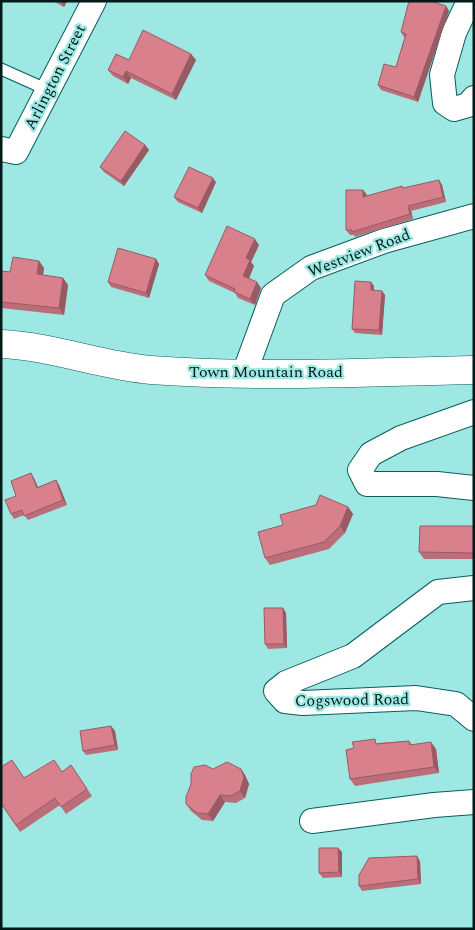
<svg xmlns="http://www.w3.org/2000/svg" width="475" height="930" viewBox="0 0 475 930" font-family="Spectral,serif">
	<rect width="100%" height="100%" fill="#9ee8e3"/>
	<g fill="none" stroke-linecap="round" stroke-linejoin="round">
		<g stroke="#065e5c" stroke-width="13">
			<path id="lane" d="M1,69L48,90"/>
		</g>
		<g stroke="#065e5c" stroke-width="26">
			<path id="street" d="M469,1L454,33L442,75L445,103L454,109L468,105L474,98
				M1,149L16,152L94,1
				M244,374L273,295L311,268L384,241L474,216
				M474,412L401,438L371,454L360,470L367,484H437L474,488
				M474,588L438,592L353,656L286,683L276,691L285,701L303,703L416,698L456,704L474,719
				M312,821L434,805L474,802"/>
		</g>
		<g stroke="#065e5c" stroke-width="29">
			<path id="secondary" d="M1,344C51,346 102,366 151,370C258,378 366,372 474,370"/>
		</g>
		<use href="#lane" stroke="#fff" stroke-width="11"/>
		<use href="#street" stroke="#fff" stroke-width="24"/>
		<use href="#secondary" stroke="#fff" stroke-width="28"/>
	</g>
	<path fill="#bb6e79" d="M53,1H67L64,7Z
		M446,6L449,11L418,102L381,90L378,85L396,67L405,37H404L401,32Z
		M191,54L196,60L176,100L131,78L128,84L113,76L108,70L129,60Z
		M145,145L149,150L124,186L104,172L100,167Z
		M439,180L442,185L446,202L411,211L413,219L355,237L354,235H350L346,230L363,190L367,195V197L402,186L404,188Z
		M216,182L202,213L178,202L174,197Z
		M259,245L251,262L254,266L249,279L261,288L255,305L238,298L235,293L209,281L205,275Z
		M156,259L159,264L149,298L111,287L108,282Z
		M39,261L44,268L43,275L63,278L68,285L64,315L1,308V271L10,272Z
		M374,286V290L382,291L385,295L382,335L355,333L352,329Z
		M34,478L38,487L56,480L59,485L67,505L28,520L24,515L14,519L11,514L16,496Z
		M348,507L353,514L345,533L329,549L270,565L265,558Z
		M474,526V559H424L419,552Z
		M283,608L286,613L287,648L268,649L265,644Z
		M111,726L115,731L118,750L86,755L83,751Z
		M409,741L412,745L436,749L439,773L355,786L350,779L378,743Z
		M71,765L92,796L66,814L60,805L20,832L1,804V767L24,777L62,772Z
		M213,769H241L245,775L249,784L245,798L236,803L225,802L213,821L202,820L191,811L186,804Z
		M338,848L342,852V877L323,878L319,873Z
		M420,861L421,884L362,891L359,886Z"/>
	<path fill="#985a63" d="M60,1H67L64,7Z
		M446,6L449,11L418,102L414,97Z
		M191,54L196,60L176,100L172,94Z
		M126,71L131,78L128,84L123,77Z
		M145,145L149,150L124,186L121,181Z
		M213,178L216,182L202,213L198,208Z
		M439,180L442,185L446,202L443,197Z
		M363,190L367,195V202L363,197Z
		M408,206L411,211L413,219L410,214Z
		M255,239L259,245L251,262L254,266L247,282L243,276L246,258Z
		M156,259L159,264L149,298L146,293Z
		M39,261L44,268L42,281L37,274Z
		M63,278L68,285L64,315L59,308Z
		M257,282L261,288L255,305L250,299Z
		M371,282L374,286V295L371,290Z
		M382,291L385,295L382,335L379,330Z
		M31,473L34,478L40,493L37,488Z
		M56,480L59,485L67,505L63,500Z
		M348,507L353,514L345,533L340,526Z
		M283,608L286,613L287,648L284,644Z
		M111,726L115,731L118,750L115,745Z
		M431,742L436,749L439,773L434,767Z
		M241,769L245,775L249,784L245,798L240,791Z
		M220,795L225,802L213,821L208,814Z
		M338,848L342,852V877L339,872Z
		M417,856L420,861L421,884L418,879Z"/>
	<path fill="#d9808d" stroke="#985a63" d="M409,1H430L446,6L414,97L378,85L384,64L396,67L406,34L401,32Z
		M143,30L191,54L172,94L126,71L123,77L108,70L116,54L129,60Z
		M125,131L145,145L121,181L100,167Z
		M189,167L213,178L198,208L174,197Z
		M439,180L443,197L408,206L410,214L352,232V230H346V190H363V197L402,186L403,188Z
		M227,226L255,239L246,258L250,260L243,276L257,282L250,299L234,292L235,289L205,275Z
		M118,248L156,259L146,293L108,282Z
		M13,257L39,261L37,274L63,278L59,308L1,302V271L10,272Z
		M355,281L371,282V290L382,291L379,330L352,329Z
		M31,473L37,488L56,480L63,500L24,516L22,510L11,514L5,500L16,496L11,481Z
		M320,495L348,507L340,526L324,542L265,558L258,532L283,525L280,515L316,505Z
		M420,526H474V553L419,552Z
		M264,608H283L284,644H265Z
		M111,726L115,745L83,751L80,731Z
		M375,739L376,744L409,741L410,745L431,742L434,767L350,779L346,750L354,748L352,742Z
		M12,760L24,778L54,760L62,772L71,765L87,789L61,807L55,798L16,825L1,803V767Z
		M227,762L241,769L244,777L240,791L231,796L220,795L208,814L197,813L186,804V797L191,784V774L194,767L205,765L213,769Z
		M319,848H338L339,872L319,873Z
		M417,856L418,879L359,886V875L369,858Z"/>
	<g text-anchor="middle" dominant-baseline="central" stroke-width="4.5" stroke-linejoin="round" paint-order="stroke">
		<g font-size="16" fill="#001a19" stroke="#9ee8e3">
			<text transform="translate(55 77) rotate(-63)">Arlington Street</text>
			<text transform="translate(359 253) rotate(-21)">Westview Road</text>
			<text x="266" y="372">Town Mountain Road</text>
			<text transform="translate(352 700) rotate(-1)">Cogswood Road</text>
		</g>
	</g>
	<rect width="475" height="930" fill="none" stroke="#001a19" stroke-width="5"/>
</svg>
